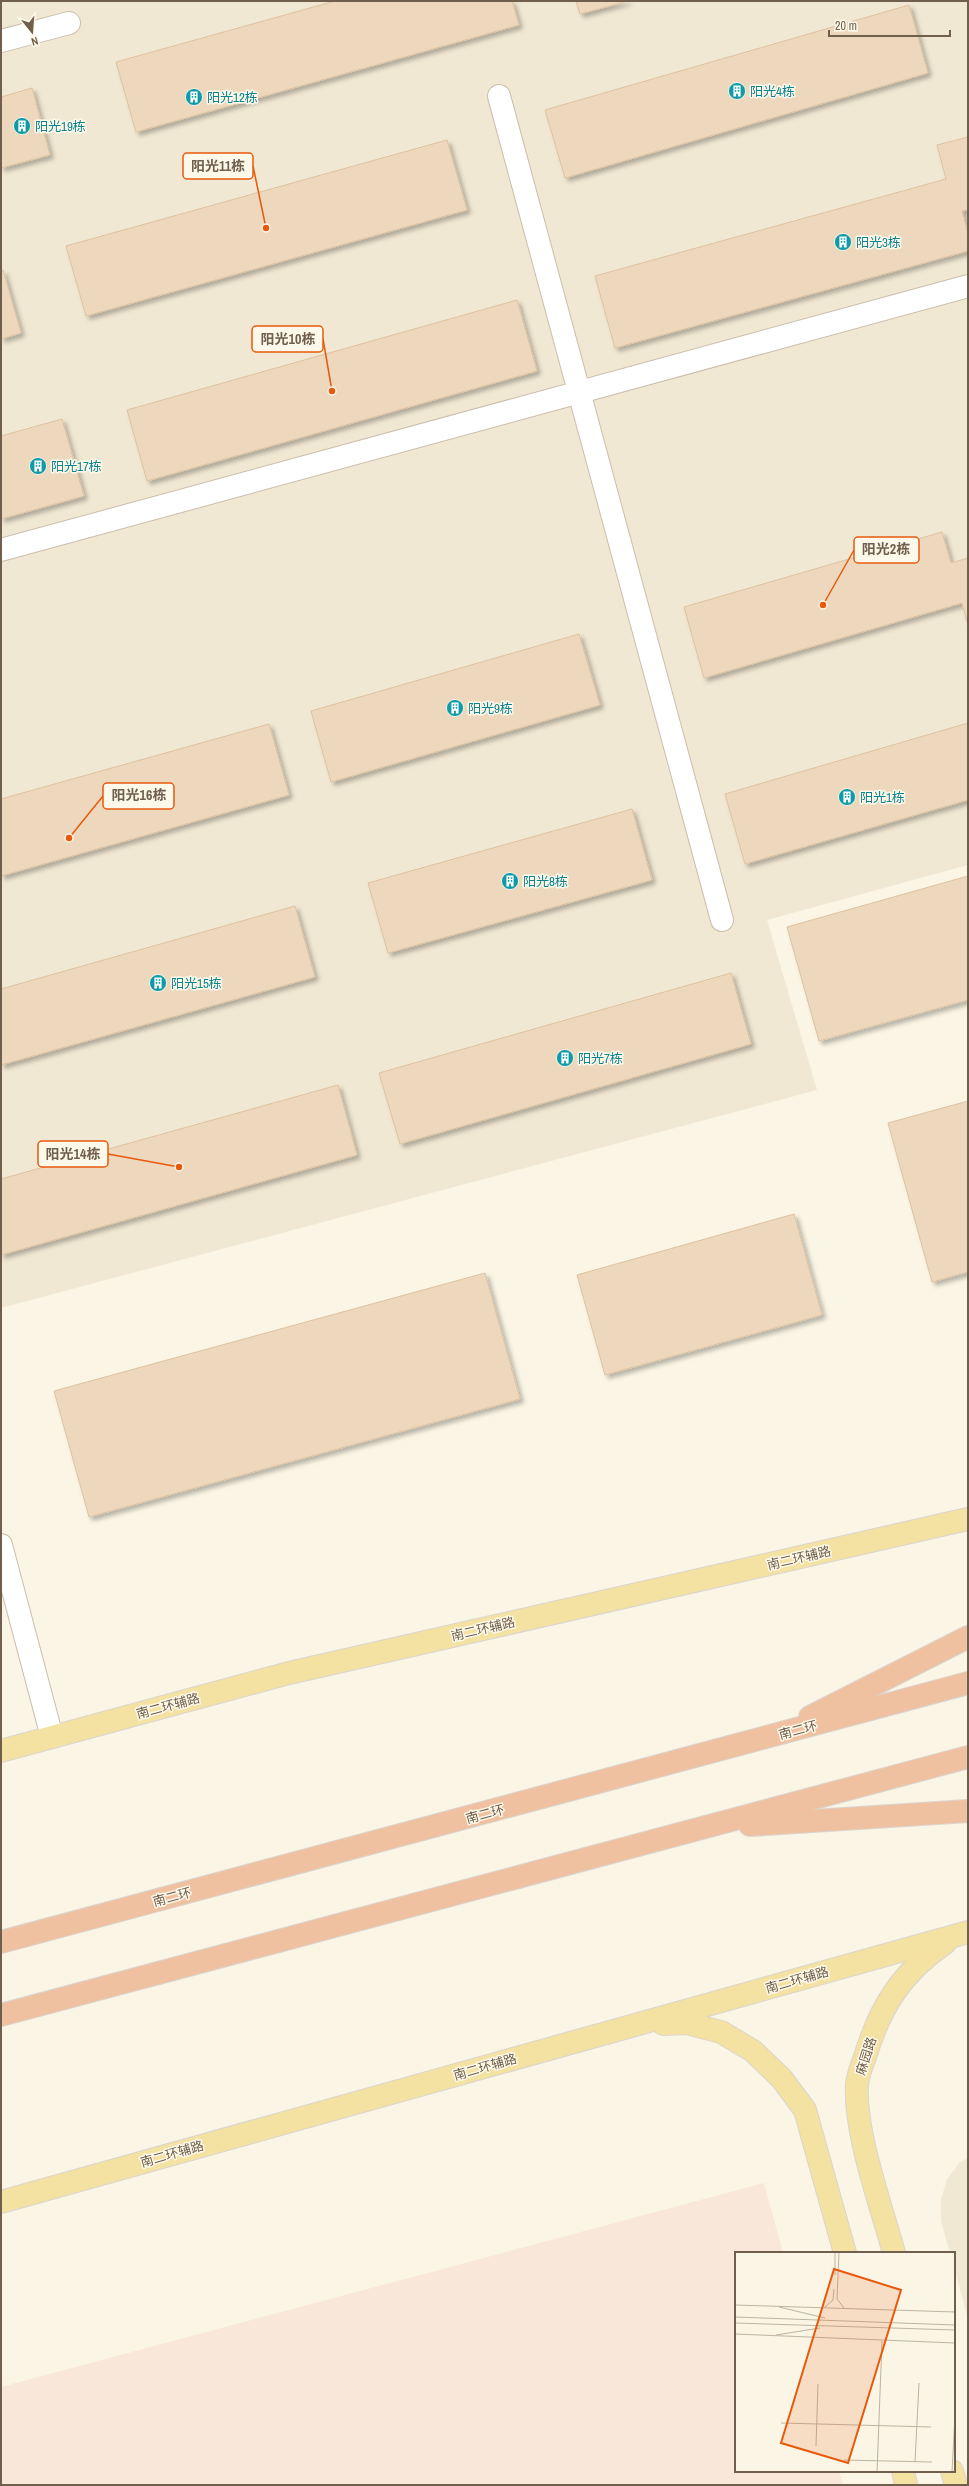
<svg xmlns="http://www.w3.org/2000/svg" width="969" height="2486" viewBox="0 0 969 2486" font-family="'Archivo Narrow','Noto Sans SC',sans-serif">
	<defs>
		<filter id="shadow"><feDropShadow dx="3.5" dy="3.5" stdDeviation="2" flood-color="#0004"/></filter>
	</defs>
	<rect width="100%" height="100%" fill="#faf5e4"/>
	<path fill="#f1e8d3" d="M1,1H968V865L767,920L817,1090L1,1308Z
		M968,2158V2319L954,2267V2253H950L941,2221V2200L947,2179L960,2162Z"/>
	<path fill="#f9e8d9" d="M764,2183L783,2253H736V2471H839L843,2485H1V2387Z"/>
	<path fill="#edd8be" stroke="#dec2a0" filter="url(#shadow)" d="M335,1H512L519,25L136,132L116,62Z
		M576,1H628L580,14Z
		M909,5L928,73L565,178L545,110Z
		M32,88L50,155L1,168V97Z
		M968,137V210L962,211L968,234V251L615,348L595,276L946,179L937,145Z
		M447,140L467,210L86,316L66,246Z
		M3,270L21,333L1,339V271Z
		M517,300L537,371L147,481L127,410Z
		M62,419L84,496L1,519V436Z
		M942,532L951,563L968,558V625L962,603L704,678L684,607Z
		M579,634L600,705L331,782L311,711Z
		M968,723V800L745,864L725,794Z
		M269,724L289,795L1,876V799Z
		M632,809L652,880L388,953L368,883Z
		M968,876V1000L819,1041L787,927Z
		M295,906L315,977L1,1065V989Z
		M731,973L751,1044L400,1144L379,1073Z
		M338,1085L357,1155L1,1255V1179Z
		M968,1101V1272L932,1282L888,1123Z
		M794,1214L822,1315L605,1375L577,1275Z
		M485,1273L520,1399L89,1517L54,1391Z"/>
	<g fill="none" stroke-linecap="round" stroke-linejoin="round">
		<g stroke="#cabeac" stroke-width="24">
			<path id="minor" d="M1,41L69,23
				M499,96L722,920
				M1,550L968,286
				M1,1545L52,1737"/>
		</g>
		<g stroke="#dad5d0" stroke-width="24">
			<path id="major" d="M1,1751L289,1673L968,1519
				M663,2024L686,2023L721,2032L753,2051L782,2079L805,2110L845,2253
				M1,2202L968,1932
				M894,2253C881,2205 854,2132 857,2084C858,2075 862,2065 865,2057C880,2007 902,1972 945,1943
				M903,2471L906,2485
				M952,2471L956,2485"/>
		</g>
		<g stroke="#dad5d0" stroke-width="24">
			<path id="highway" d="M810,1717L968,1637
				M750,1825L968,1811
				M1,1942L968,1683
				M1,2015L968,1757"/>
		</g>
		<use href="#minor" stroke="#fff" stroke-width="22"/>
		<use href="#major" stroke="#f3e2a2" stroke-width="22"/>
		<use href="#highway" stroke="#efc1a0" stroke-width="22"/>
	</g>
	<defs>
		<g id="building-disc" transform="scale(0.9)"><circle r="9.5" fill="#0f9aa8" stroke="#fdf9ea"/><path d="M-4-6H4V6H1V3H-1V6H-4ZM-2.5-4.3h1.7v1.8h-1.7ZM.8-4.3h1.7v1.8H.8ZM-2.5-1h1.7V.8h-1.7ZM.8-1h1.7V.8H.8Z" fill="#fff"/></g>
	</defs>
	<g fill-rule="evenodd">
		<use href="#building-disc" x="737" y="91"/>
		<use href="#building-disc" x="194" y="97"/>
		<use href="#building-disc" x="22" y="126"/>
		<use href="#building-disc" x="843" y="242"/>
		<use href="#building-disc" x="38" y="466"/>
		<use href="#building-disc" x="455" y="708"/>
		<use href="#building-disc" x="847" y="797"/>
		<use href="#building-disc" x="510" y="881"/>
		<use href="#building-disc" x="158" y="983"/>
		<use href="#building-disc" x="565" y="1058"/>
	</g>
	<g text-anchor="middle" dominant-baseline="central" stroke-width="3" stroke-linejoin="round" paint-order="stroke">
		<g font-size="13" fill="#0d838f" stroke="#fdf9ea" text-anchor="start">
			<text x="750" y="91">阳光4栋</text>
			<text x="207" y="97">阳光12栋</text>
			<text x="35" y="126">阳光19栋</text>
			<text x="856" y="242">阳光3栋</text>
			<text x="51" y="466">阳光17栋</text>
			<text x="468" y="708">阳光9栋</text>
			<text x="860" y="797">阳光1栋</text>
			<text x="523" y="881">阳光8栋</text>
			<text x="171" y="983">阳光15栋</text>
			<text x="578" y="1058">阳光7栋</text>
		</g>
		<g font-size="13" fill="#705f4c" stroke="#fdf9ea">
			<text transform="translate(799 1558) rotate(-13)">南二环辅路</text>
			<text transform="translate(483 1629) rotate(-13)">南二环辅路</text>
			<text transform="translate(168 1706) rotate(-15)">南二环辅路</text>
			<text transform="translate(798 1730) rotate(-15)">南二环</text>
			<text transform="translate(485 1814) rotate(-15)">南二环</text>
			<text transform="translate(172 1897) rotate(-15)">南二环</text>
			<text transform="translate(797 1980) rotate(-16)">南二环辅路</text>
			<text transform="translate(866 2056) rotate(-72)">麻园路</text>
			<text transform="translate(485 2067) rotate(-16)">南二环辅路</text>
			<text transform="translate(172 2154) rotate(-16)">南二环辅路</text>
		</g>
	</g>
	<g transform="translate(735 2252)">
		<rect width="220" height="220" fill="#faf5e4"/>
		<path fill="none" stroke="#bfb4a2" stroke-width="1" d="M104,0L102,47L109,56M100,23V0M0,53L220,60M44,55L90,66M90,55L98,48L99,37M0,65L220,73M0,71L220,78M0,82L220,91M41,83L85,76M46,171L196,175M81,194L83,132M109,208L197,210M180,210L184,131M40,220H103M142,220L147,89M217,220L220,163"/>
		<path fill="#e8590c" fill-opacity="0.15" stroke="#e8590c" stroke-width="2" d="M99,17L166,38L113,211L46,191Z"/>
		<rect width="220" height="220" fill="none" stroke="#705f4c" stroke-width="2"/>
	</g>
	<path fill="none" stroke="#e8590c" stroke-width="1.5" d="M266 228L253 166M332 391L323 339M823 605L854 550M69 838L103 796M179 1167L108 1154"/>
	<g fill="#e8590c" stroke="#fdf9ea" stroke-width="1.5">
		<circle cx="266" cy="228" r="4"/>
		<circle cx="332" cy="391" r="4"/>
		<circle cx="823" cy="605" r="4"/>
		<circle cx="69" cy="838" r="4"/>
		<circle cx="179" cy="1167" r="4"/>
	</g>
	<g fill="#fdf9ea" stroke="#e8590c" stroke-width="1.5">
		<rect x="183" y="153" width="70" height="26" rx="4"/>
		<rect x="252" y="326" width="71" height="26" rx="4"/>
		<rect x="854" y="537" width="65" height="26" rx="4"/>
		<rect x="103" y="783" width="71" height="26" rx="4"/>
		<rect x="38" y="1141" width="70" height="26" rx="4"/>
	</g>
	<g font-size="14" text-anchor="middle" font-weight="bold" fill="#705f4c">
		<text x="218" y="171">阳光11栋</text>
		<text x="288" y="344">阳光10栋</text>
		<text x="886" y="554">阳光2栋</text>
		<text x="139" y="800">阳光16栋</text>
		<text x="73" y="1159">阳光14栋</text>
	</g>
	<rect width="969" height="2486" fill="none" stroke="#705f4c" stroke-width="4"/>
	<g transform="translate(32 32) rotate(163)" stroke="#fdf9ea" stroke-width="3" paint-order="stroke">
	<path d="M0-3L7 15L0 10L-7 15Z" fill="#705f4c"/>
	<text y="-6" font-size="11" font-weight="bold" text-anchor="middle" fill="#705f4c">N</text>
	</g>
	<path d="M829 30v6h121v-6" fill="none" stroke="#705f4c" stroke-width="2"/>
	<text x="835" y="30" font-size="12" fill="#705f4c" stroke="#fdf9ea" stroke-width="3" paint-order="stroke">20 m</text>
</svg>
